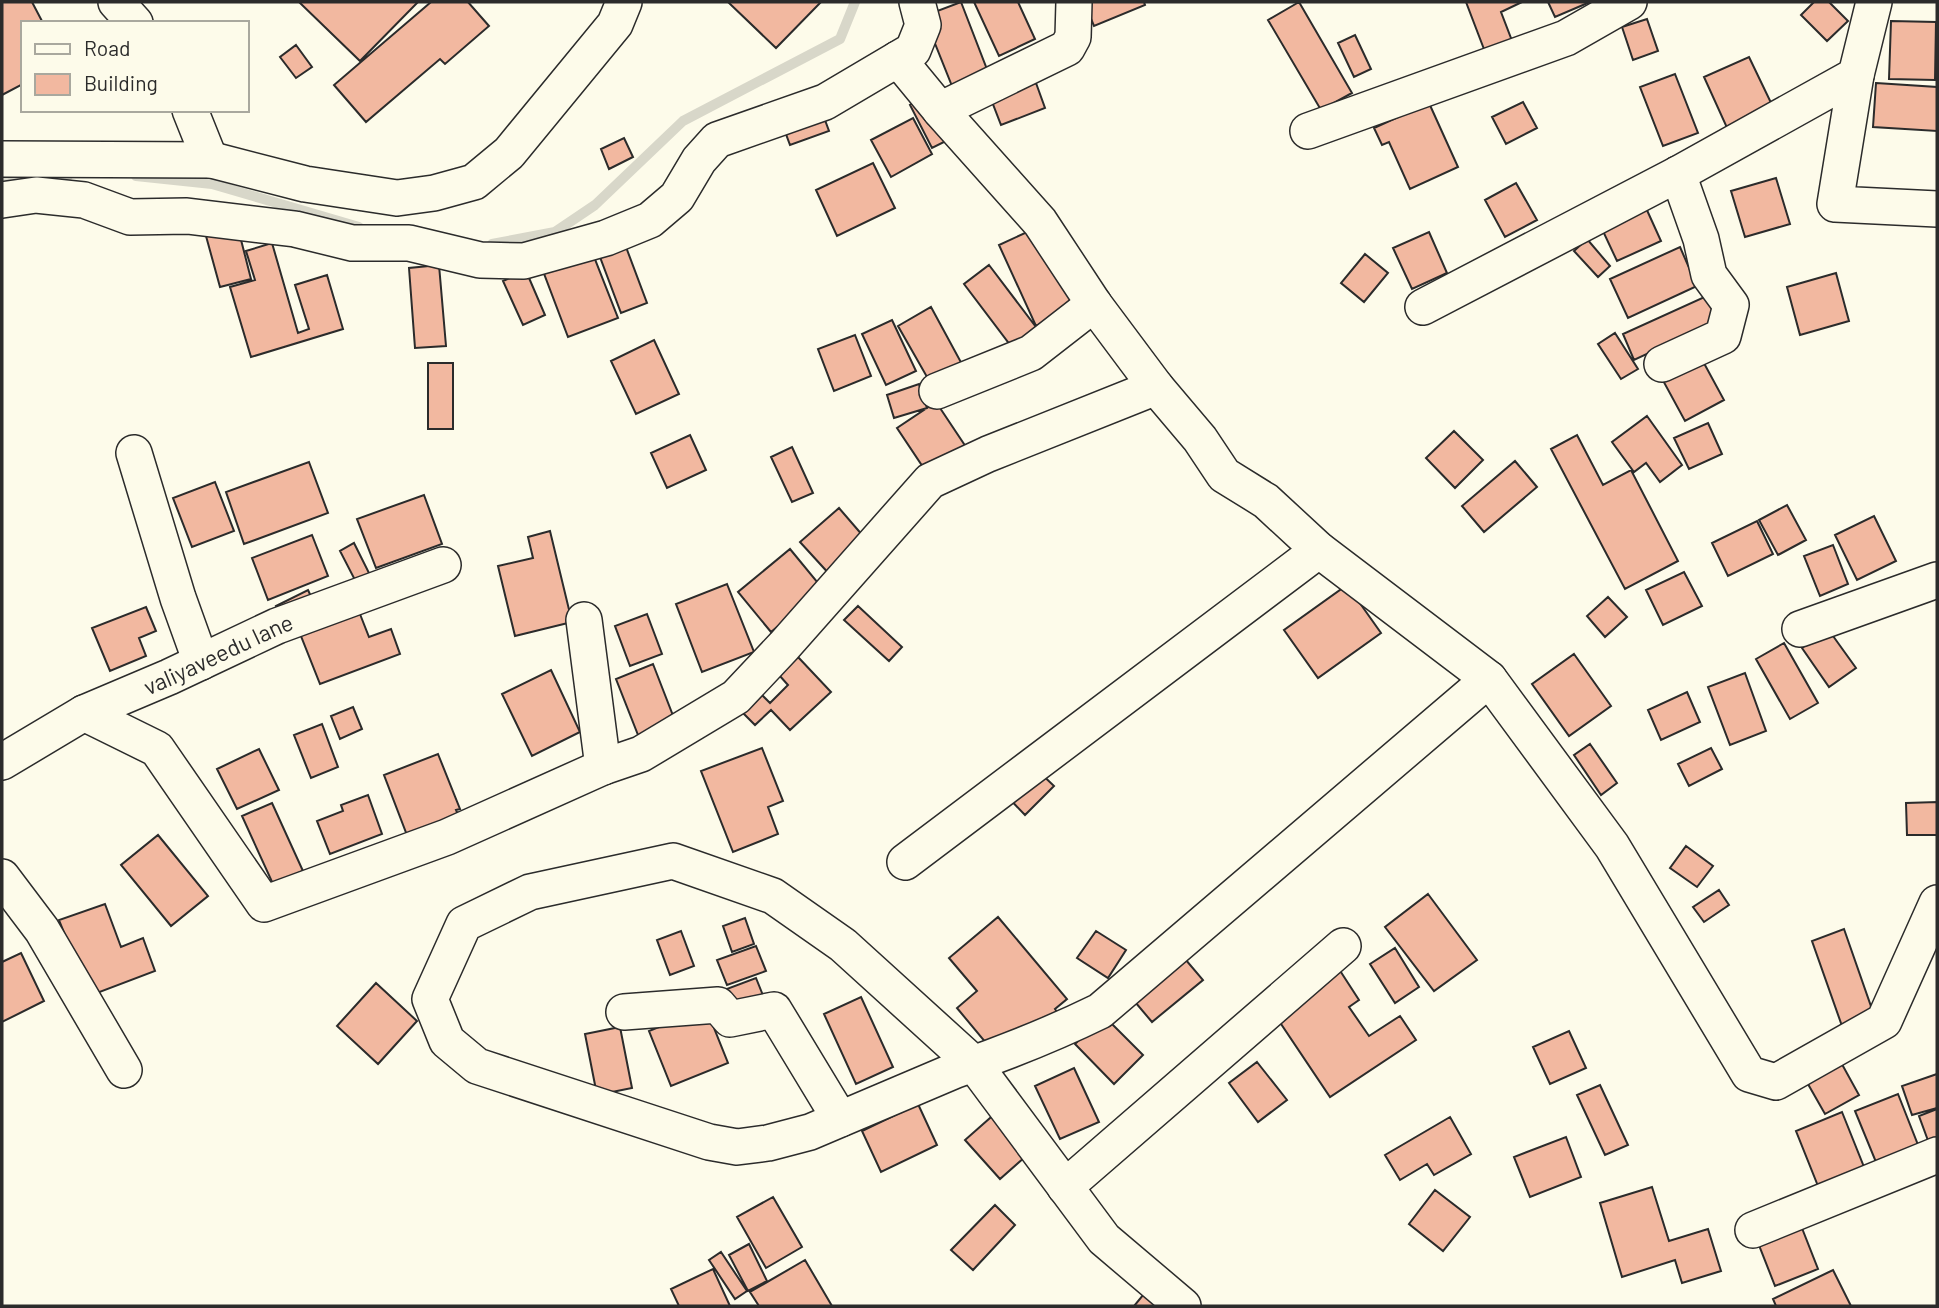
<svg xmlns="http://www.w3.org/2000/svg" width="1939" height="1308" viewBox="0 0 1939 1308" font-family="Barlow,sans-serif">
	<rect width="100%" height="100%" fill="#fdfbea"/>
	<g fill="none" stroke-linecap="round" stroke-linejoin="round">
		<path stroke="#d8d7c9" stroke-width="10" d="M136,176L212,184L359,227
			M2,180L68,176
			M492,244L555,232L595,205L683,121L840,39L855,2"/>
	</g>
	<path fill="#f2b8a0" stroke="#2b2b2b" stroke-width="2" d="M2,2H32L43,23H23V84L2,95Z
		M299,2H418L360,61Z
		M431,2H468L489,26L445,64L440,59L366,122L334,85Z
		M728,2H821L776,48Z
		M961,2L988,72L952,86L924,16Z
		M974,2H1018L1035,39L999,56Z
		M1084,2H1144L1145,5L1094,26Z
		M1299,2L1352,93L1321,110L1268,20Z
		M1466,2H1522L1501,12L1514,46L1487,57Z
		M1548,2H1590L1555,17Z
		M1814,2H1829L1848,21L1827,41L1801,15Z
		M1647,19L1658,51L1633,60L1622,27Z
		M1891,21L1936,22L1935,80L1889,79Z
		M1355,35L1371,69L1354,77L1338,43Z
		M296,45L312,67L296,78L280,57Z
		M1749,57L1774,109L1728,130L1704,77Z
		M1675,74L1698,133L1663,146L1640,87Z
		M1036,83L1045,108L1001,125L991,99Z
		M1876,83L1937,87V131L1873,127Z
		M928,95L950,139L932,148L910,105Z
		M1523,102L1537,128L1506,144L1492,117Z
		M1429,103L1458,167L1410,189L1389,142L1382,145L1374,128Z
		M822,112L829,131L790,145L783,126Z
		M913,118L932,154L891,177L871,140Z
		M624,138L633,157L609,169L601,149Z
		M873,163L895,208L837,236L816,190Z
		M1776,178L1790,224L1745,237L1731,191Z
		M1516,183L1537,220L1505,237L1485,200Z
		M1646,208L1661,241L1617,261L1602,229Z
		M1038,227L1075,308L1036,326L999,245Z
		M238,228L251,279L220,287L206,236Z
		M1429,232L1447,273L1412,289L1393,248Z
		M1587,239L1610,266L1598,277L1574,251Z
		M272,243L298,333L309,329L295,285L327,275L343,329L251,357L230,287L255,280L246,251Z
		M589,244L618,318L568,337L540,263Z
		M626,247L647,303L621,313L600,257Z
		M1680,247L1697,286L1628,318L1610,279Z
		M1365,254L1388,273L1364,302L1341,283Z
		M439,265L446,346L415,348L409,268Z
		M989,265L1039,331L1014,350L964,284Z
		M526,271L545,315L523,325L503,281Z
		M1836,273L1849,321L1800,335L1787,287Z
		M1711,294L1722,319L1634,360L1623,334Z
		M931,307L963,366L931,384L898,326Z
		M892,320L916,371L886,385L862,334Z
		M1615,333L1638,369L1621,379L1598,344Z
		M855,335L871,376L834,391L818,349Z
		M654,340L679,394L636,414L611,361Z
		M1699,354L1724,400L1685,421L1660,375Z
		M428,363H453V429H428Z
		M919,384L927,408L894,418L887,395Z
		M936,402L966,447L927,473L897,428Z
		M1647,416L1682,465L1660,482L1646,463L1634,472L1612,442Z
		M1708,423L1722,454L1689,469L1674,438Z
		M1454,431L1483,460L1455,488L1426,458Z
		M690,435L706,470L667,488L651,453Z
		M1577,435L1603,485L1631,470L1678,561L1625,589L1551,449Z
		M792,447L813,493L792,502L771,457Z
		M1515,461L1537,487L1484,532L1462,506Z
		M309,462L328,513L244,544L226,492Z
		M215,482L234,531L192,547L173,498Z
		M424,495L442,544L376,568L357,519Z
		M1787,505L1806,540L1778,555L1759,520Z
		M839,508L870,544L832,577L800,542Z
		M1874,516L1896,561L1857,580L1835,535Z
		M1757,521L1773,554L1728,576L1712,543Z
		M550,531L572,622L515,636L498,566L533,558L528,537Z
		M312,535L328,576L268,600L252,558Z
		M354,543L371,577L357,584L340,551Z
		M1833,545L1848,584L1820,596L1804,556Z
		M790,549L823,589L771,632L738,592Z
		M1684,572L1702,606L1663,625L1646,590Z
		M727,584L754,652L702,672L676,604Z
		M1347,585L1381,633L1318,678L1284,630Z
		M308,590L314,603L282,618L276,606Z
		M1608,597L1627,617L1605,637L1587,616Z
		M858,606L902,647L889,661L844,620Z
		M146,607L156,631L139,638L146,656L110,671L92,628Z
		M358,609L369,637L391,629L400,654L320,684L299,631Z
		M647,614L662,654L630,666L615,626Z
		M1828,629L1856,668L1829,687L1802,648Z
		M1784,643L1818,703L1790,719L1756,659Z
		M1574,654L1611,706L1569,736L1532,684Z
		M798,657L831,692L790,730L771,710L755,725L738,708L757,690L770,703L788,685L779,675Z
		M653,664L677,726L640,740L616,679Z
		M551,670L580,732L532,756L502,694Z
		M1745,673L1766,731L1730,745L1708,687Z
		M1687,692L1700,722L1661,740L1648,710Z
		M353,707L362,729L340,739L331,716Z
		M322,724L338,767L311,778L294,735Z
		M1590,744L1617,783L1601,795L1574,755Z
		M762,748L783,801L768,807L778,834L733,852L701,771Z
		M1711,748L1722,769L1689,786L1678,764Z
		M259,749L279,790L237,809L217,769Z
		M438,754L460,809L456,810L462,824L410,843L384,775Z
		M1031,764L1054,786L1025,815L1003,792Z
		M368,795L382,834L330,854L317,821L343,811L341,805Z
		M1937,802V835H1907L1906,803Z
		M272,803L303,871L273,884L242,816Z
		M158,835L208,896L171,926L121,865Z
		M1686,846L1713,866L1697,887L1670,868Z
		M1719,890L1729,905L1704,922L1693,907Z
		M1428,894L1477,960L1434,991L1385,927Z
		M105,904L121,947L143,938L155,971L76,1001L65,935L59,920Z
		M998,917L1067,999L1055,1009L1057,1012L1017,1045L991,1049L957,1008L977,991L949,958Z
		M745,918L754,944L732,952L723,926Z
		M1844,929L1874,1015L1842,1026L1812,941Z
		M681,931L694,966L670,975L657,940Z
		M1096,931L1126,950L1108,978L1077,958Z
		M756,946L766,971L727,985L717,960Z
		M1395,948L1419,987L1395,1003L1370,964Z
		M21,953L44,1001L2,1022V962Z
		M1180,953L1203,980L1152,1022L1130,996Z
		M1337,966L1359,1000L1349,1007L1369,1036L1400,1016L1416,1040L1330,1097L1271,1009Z
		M756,978L764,998L732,1011L724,990Z
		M376,983L417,1021L378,1064L337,1026Z
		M861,997L893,1067L856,1084L824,1014Z
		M706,1008L728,1063L671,1086L649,1031Z
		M1104,1016L1143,1055L1114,1084L1075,1044Z
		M620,1027L632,1088L597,1095L585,1034Z
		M1569,1031L1586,1068L1550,1084L1533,1047Z
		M1838,1057L1859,1095L1825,1114L1804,1077Z
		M1257,1062L1287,1100L1258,1122L1229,1083Z
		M1074,1068L1099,1122L1060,1139L1035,1086Z
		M1937,1074V1108L1912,1115L1902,1086Z
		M1600,1085L1628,1145L1605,1155L1577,1095Z
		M1898,1094L1920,1150L1878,1167L1855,1111Z
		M918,1104L937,1145L881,1172L862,1131Z
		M1937,1109V1143L1930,1146L1919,1116Z
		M998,1111L1033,1150L1000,1179L965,1140Z
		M1842,1112L1868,1177L1822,1196L1796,1131Z
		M1450,1117L1471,1154L1434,1175L1427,1164L1400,1180L1385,1155Z
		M1566,1137L1581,1177L1530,1197L1514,1157Z
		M1652,1187L1669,1241L1708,1229L1721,1271L1682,1283L1675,1260L1622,1277L1600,1203Z
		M1435,1190L1470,1217L1443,1251L1409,1224Z
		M773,1197L802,1247L766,1268L737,1217Z
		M995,1205L1015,1225L973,1270L951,1250Z
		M1798,1218L1818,1269L1775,1286L1755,1235Z
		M749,1244L767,1281L748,1291L729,1255Z
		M721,1252L747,1291L735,1299L709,1260Z
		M805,1260L832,1306H759L750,1292Z
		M713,1269L730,1306H679L671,1289Z
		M1833,1270L1851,1306H1776L1773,1299Z
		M1143,1295L1158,1306H1134Z"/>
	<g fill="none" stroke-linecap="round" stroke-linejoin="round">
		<g stroke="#2b2b2b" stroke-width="38">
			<g id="minor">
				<path d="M116,2L135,23"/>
				<path d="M898,59L940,110L1040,222L1094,304L1156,387L1200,439L1224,475L1266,501L1319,550L1489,679L1612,846L1749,1074L1776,1082L1884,1021L1937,903"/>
				<path d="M1856,75L1835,204L1937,209"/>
				<path d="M190,110L210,160"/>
				<path d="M940,110L1067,48L1073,37L1074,2"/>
				<path d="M1308,131L1566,38L1629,2"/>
				<path d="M2,159L212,160L305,184L397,198L434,193L474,182L509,153L615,24L624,2"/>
				<path d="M2,200L36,195L84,200L130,217L187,216L295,229L352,243H409L480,260L524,261L606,238L650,220L677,197L699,160L717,140L825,102L913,50L923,25L917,2"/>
				<path d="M1423,307L1678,174L1856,75L1874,2"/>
				<path d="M1662,364L1723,336L1731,305L1709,275L1701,239L1678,174"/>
				<path d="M937,391L1031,353L1094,304"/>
				<path d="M134,453L178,598L201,662"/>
				<path d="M584,620L603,767"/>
				<path d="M1800,629L1937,580"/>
				<path d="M84,713L157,749L264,904L447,837L603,767L641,754L736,697L784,646L930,481L988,454L1156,387"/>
				<path id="s1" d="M2,762L84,713L169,677L277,626L443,565"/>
				<path d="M905,862L1319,550"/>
				<path d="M2,877L42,930L124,1070"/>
				<path d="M624,1012L718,1005L730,1019L774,1010L840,1119"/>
				<path d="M1065,1187L1343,946"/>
				<path d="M1753,1230L1937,1155"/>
				<path d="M1183,1306L1104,1239L974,1064L843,945L773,896L673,861L530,892L464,924L430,999L447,1041L477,1066L709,1142L737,1147L768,1143L810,1132L956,1070C1005,1053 1053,1034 1100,1011L1489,679"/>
			</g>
		</g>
		<use href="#minor" stroke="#fdfbea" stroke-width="35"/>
	</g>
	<g text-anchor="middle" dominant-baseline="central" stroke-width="5" stroke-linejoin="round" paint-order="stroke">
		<g font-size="23" fill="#2b2b2b" stroke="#fdfbea">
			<text stroke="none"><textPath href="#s1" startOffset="242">valiyaveedu lane</textPath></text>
		</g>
	</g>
	<rect width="1939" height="1308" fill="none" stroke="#2b2b2b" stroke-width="7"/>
	<rect x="21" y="21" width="228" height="91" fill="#fdfbea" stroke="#a9a89e" stroke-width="2"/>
	<rect x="35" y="44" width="35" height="10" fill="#fdfbea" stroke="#a9a89e" stroke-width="2"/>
	<text x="84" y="56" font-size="21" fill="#2b2b2b">Road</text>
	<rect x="35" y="74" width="35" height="21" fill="#f2b8a0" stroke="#a9a89e" stroke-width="2"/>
	<text x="84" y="91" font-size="21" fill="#2b2b2b">Building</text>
</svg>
